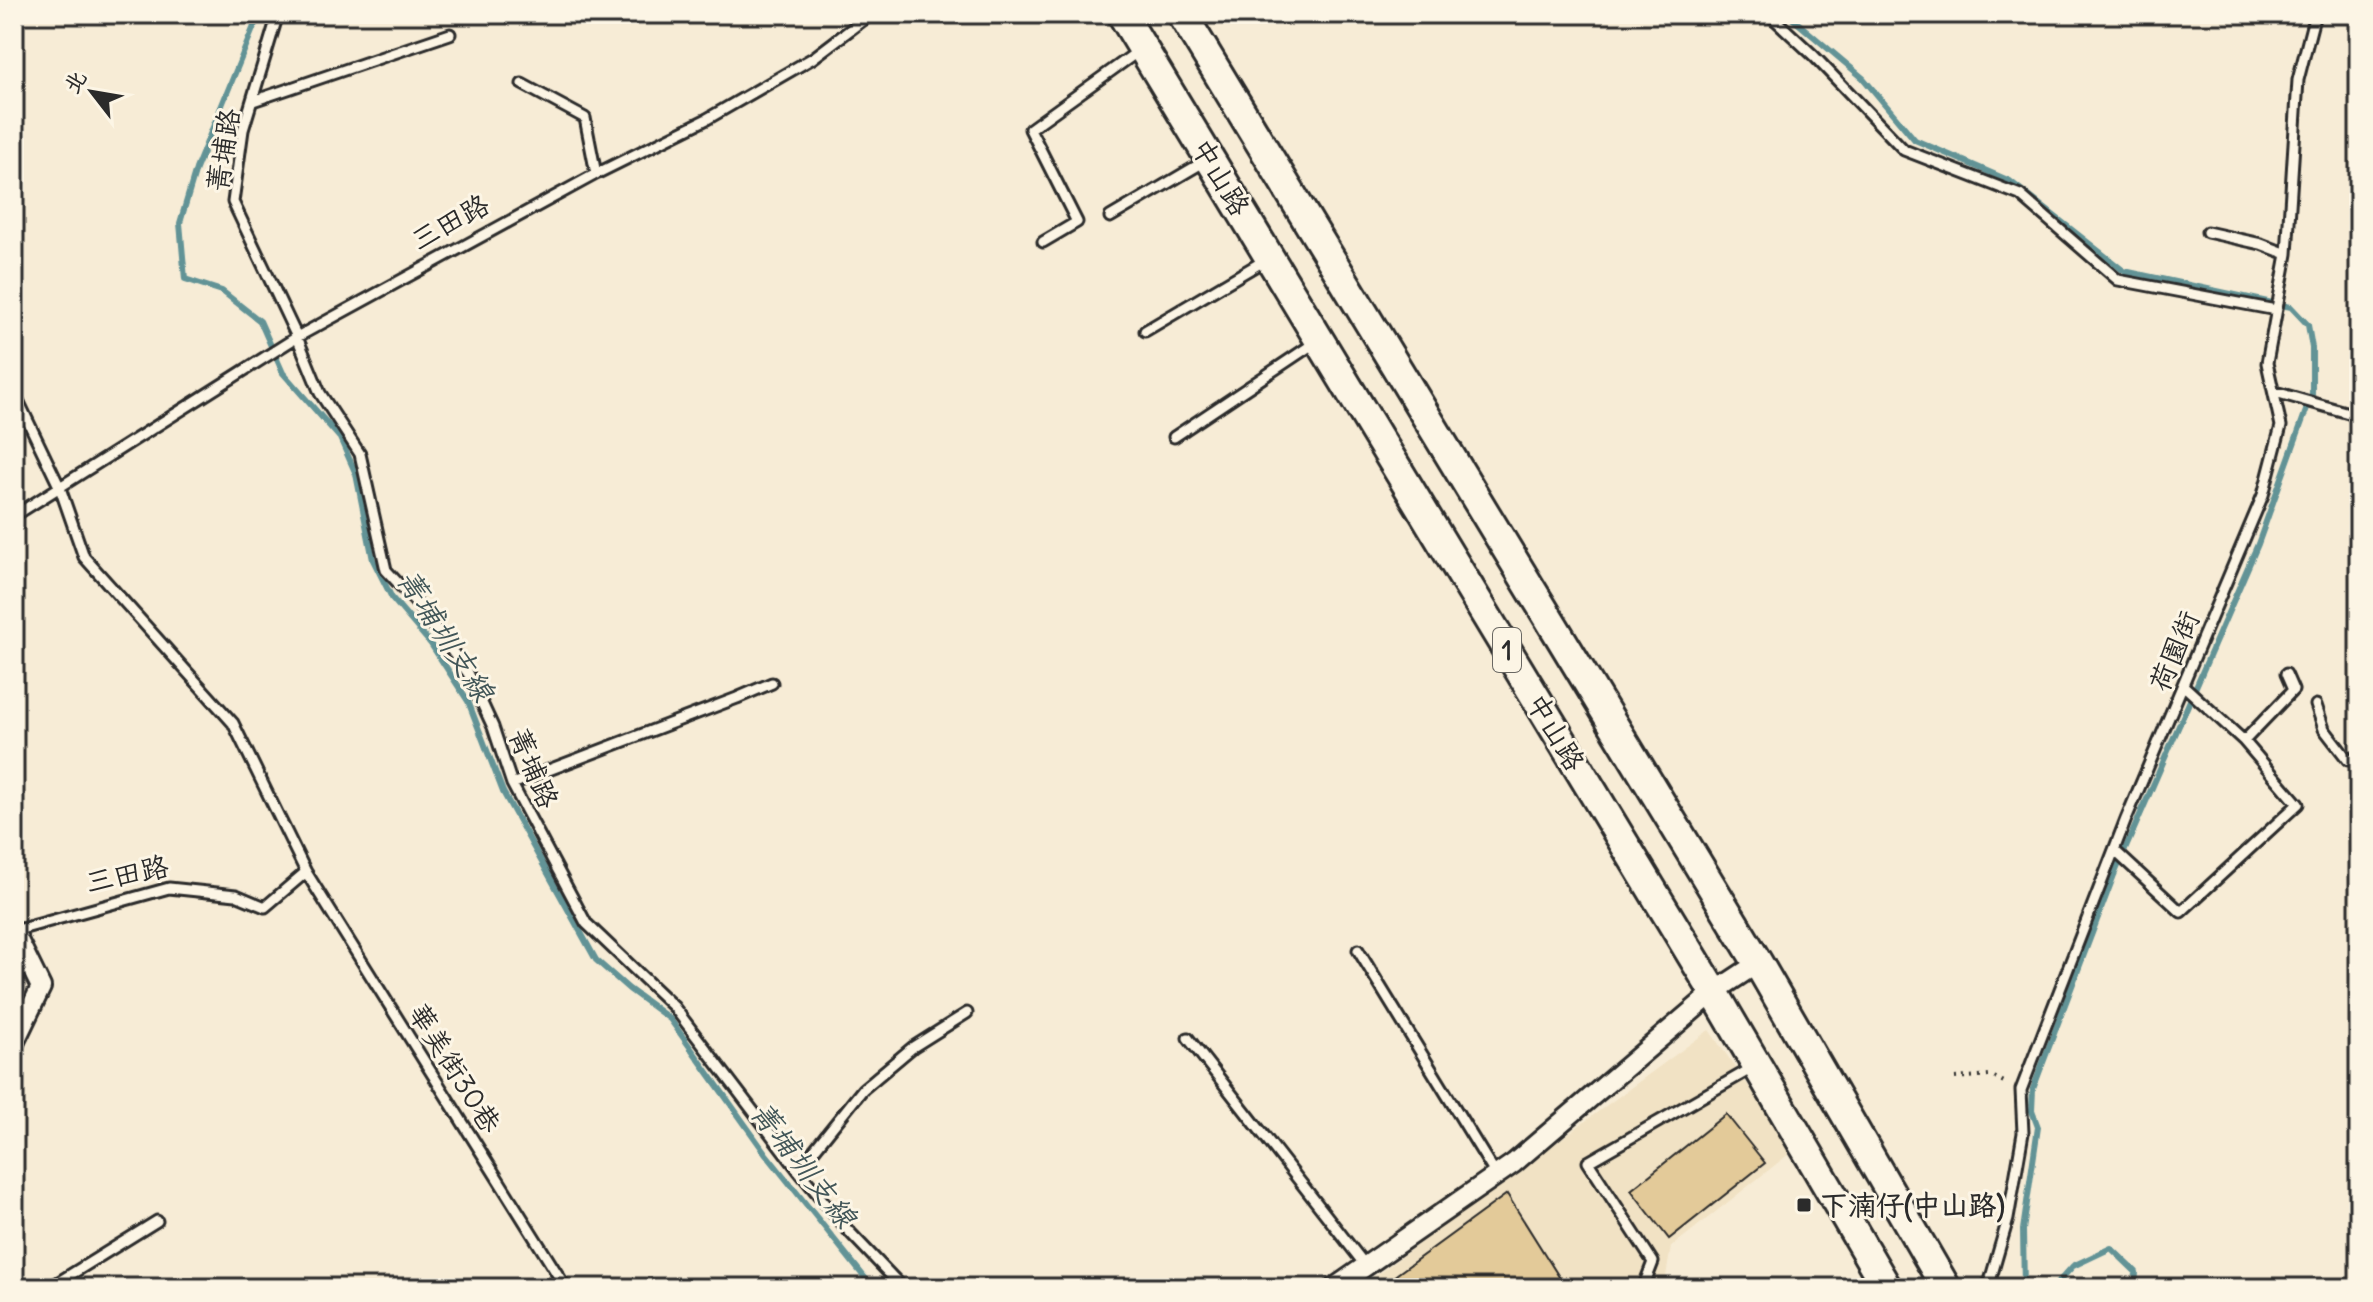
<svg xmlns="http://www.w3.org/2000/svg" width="2373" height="1302" viewBox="0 0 2373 1302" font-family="Delius,'LXGW WenKai TC',sans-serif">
	<rect width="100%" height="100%" fill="#f7ecd6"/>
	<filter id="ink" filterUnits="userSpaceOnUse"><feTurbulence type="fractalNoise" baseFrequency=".0125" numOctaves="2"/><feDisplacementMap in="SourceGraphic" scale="16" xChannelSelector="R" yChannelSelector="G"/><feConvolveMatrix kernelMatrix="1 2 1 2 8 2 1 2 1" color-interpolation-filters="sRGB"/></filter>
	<g filter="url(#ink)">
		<path fill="#f1e2c4" d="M1709,1030L1794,1150L1671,1247L1664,1288H1359Z"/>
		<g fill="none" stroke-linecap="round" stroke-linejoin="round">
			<path stroke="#629396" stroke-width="6" d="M259,14L196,169L180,223L185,279L222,291L260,321L283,373L340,438L356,474L373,560L392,598L431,644L468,701L503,792L596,960L629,989L670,1019L766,1154L873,1288
				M1787,14L1863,78L1915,140L2010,181L2124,271L2291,307L2308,325L2312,348V394L2258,544L2114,875L2033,1089L2032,1111L2038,1127L2023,1230L2024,1288
				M2053,1288L2073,1266L2111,1248L2136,1272L2135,1288"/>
		</g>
		<path fill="#e3ca99" stroke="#2b2b2b" stroke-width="2" d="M1726,1114L1765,1163L1669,1239L1631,1190Z
			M1507,1194L1566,1288H1378Z"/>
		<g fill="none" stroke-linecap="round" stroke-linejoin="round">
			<g stroke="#2b2b2b" stroke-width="15">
				<path id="service" d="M278,14L243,130L233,202L297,337L320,393L360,454L386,570L420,607L468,673L493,727L512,784L586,923L674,1007L798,1170L842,1224L903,1288
					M1769,14L1814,56L1904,150L2020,195L2118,280L2276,310
					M522,84L585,118L596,174
					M253,101L450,34
					M1110,217L1207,160
					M2207,232L2261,244L2287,254
					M1043,242L1077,222L1030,129L1140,50
					M1145,331L1267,259
					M14,392L60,488L84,557L233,723L306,872L566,1288
					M2275,392L2359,416
					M1174,437L1316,342
					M14,516L297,337L596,174L707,119L813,58L871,14
					M2316,705L2324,729L2348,760L2359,759
					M2244,741L2293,690L2286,674
					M512,784L737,698L772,683
					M2114,850L2181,912L2298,804L2244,741L2184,686
					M14,931L169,888L236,895L265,907L306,872
					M1358,950L1496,1175
					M1188,1038L1365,1265
					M798,1170L863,1089L913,1047L967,1013
					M49,1288L157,1221
					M1643,1288L1653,1262L1588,1162L1754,1067
					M1984,1288L1990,1281L2008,1219L2023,1133L2021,1090L2126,819L2263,495L2281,426L2267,363L2287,254L2298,80L2315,14"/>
			</g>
			<g stroke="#2b2b2b" stroke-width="24">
				<path id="minor" d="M14,932L41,987L14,1043
					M1334,1288L1514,1163L1714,992L1758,963"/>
			</g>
			<g stroke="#2b2b2b" stroke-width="34">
				<path id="primary" d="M1122,14L1714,992L1887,1288
					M1182,14L1758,963L1946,1288"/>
			</g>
			<path stroke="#2b2b2b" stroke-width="4" stroke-dasharray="2 6" stroke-linecap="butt" d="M1955,1078L1990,1075L2008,1084"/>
			<use href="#service" stroke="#fcf5e5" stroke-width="9"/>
			<use href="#minor" stroke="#fcf5e5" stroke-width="18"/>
			<use href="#primary" stroke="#fcf5e5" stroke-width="28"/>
		</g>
	</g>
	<rect fill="#2b2b2b" stroke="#fcf5e5" stroke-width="3" x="1796" y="1197" width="16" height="16" rx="4"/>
	<g text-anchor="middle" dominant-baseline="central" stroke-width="6" stroke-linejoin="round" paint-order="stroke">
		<rect fill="#fcf5e5" stroke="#6a6863" stroke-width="2" x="1493" y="628" width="28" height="44" rx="6"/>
		<g font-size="26" font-weight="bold" fill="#2b2b2b">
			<text x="1507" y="650">1</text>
		</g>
		<g font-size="28" fill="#2b2b2b" stroke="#fcf5e5">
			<text transform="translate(223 150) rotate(-81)">菁埔路</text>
			<text transform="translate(1221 177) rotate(59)">中山路</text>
			<text transform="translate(450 222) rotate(-29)">三田路</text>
			<text transform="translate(2174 651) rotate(-67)">荷園街</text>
			<text transform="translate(1556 732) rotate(59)">中山路</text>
			<text transform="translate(534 768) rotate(67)">菁埔路</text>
			<text transform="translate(127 874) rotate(-12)">三田路</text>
			<text transform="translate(455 1068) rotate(58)">華美街30巷</text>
		</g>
		<g font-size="28" font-weight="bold" fill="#2b2b2b" stroke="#fcf5e5" text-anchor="start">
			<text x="1820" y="1205">下湳仔(中山路)</text>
		</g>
		<g font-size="30" font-style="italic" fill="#425658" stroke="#fcf5e5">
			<text transform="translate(446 635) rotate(57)">菁埔圳支線</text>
			<text transform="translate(804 1164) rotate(52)">菁埔圳支線</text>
		</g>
	</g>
	<rect width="2373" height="1302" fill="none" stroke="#fcf5e5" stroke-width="48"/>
	<rect x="24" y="24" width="2325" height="1254" fill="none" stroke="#2b2b2b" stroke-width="3" filter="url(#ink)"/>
	<g transform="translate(92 92) rotate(301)" stroke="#fcf5e5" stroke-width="6" paint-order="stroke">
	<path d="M0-6L14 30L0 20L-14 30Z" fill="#2b2b2b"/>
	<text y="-12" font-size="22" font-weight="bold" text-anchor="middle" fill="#2b2b2b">北</text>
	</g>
</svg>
